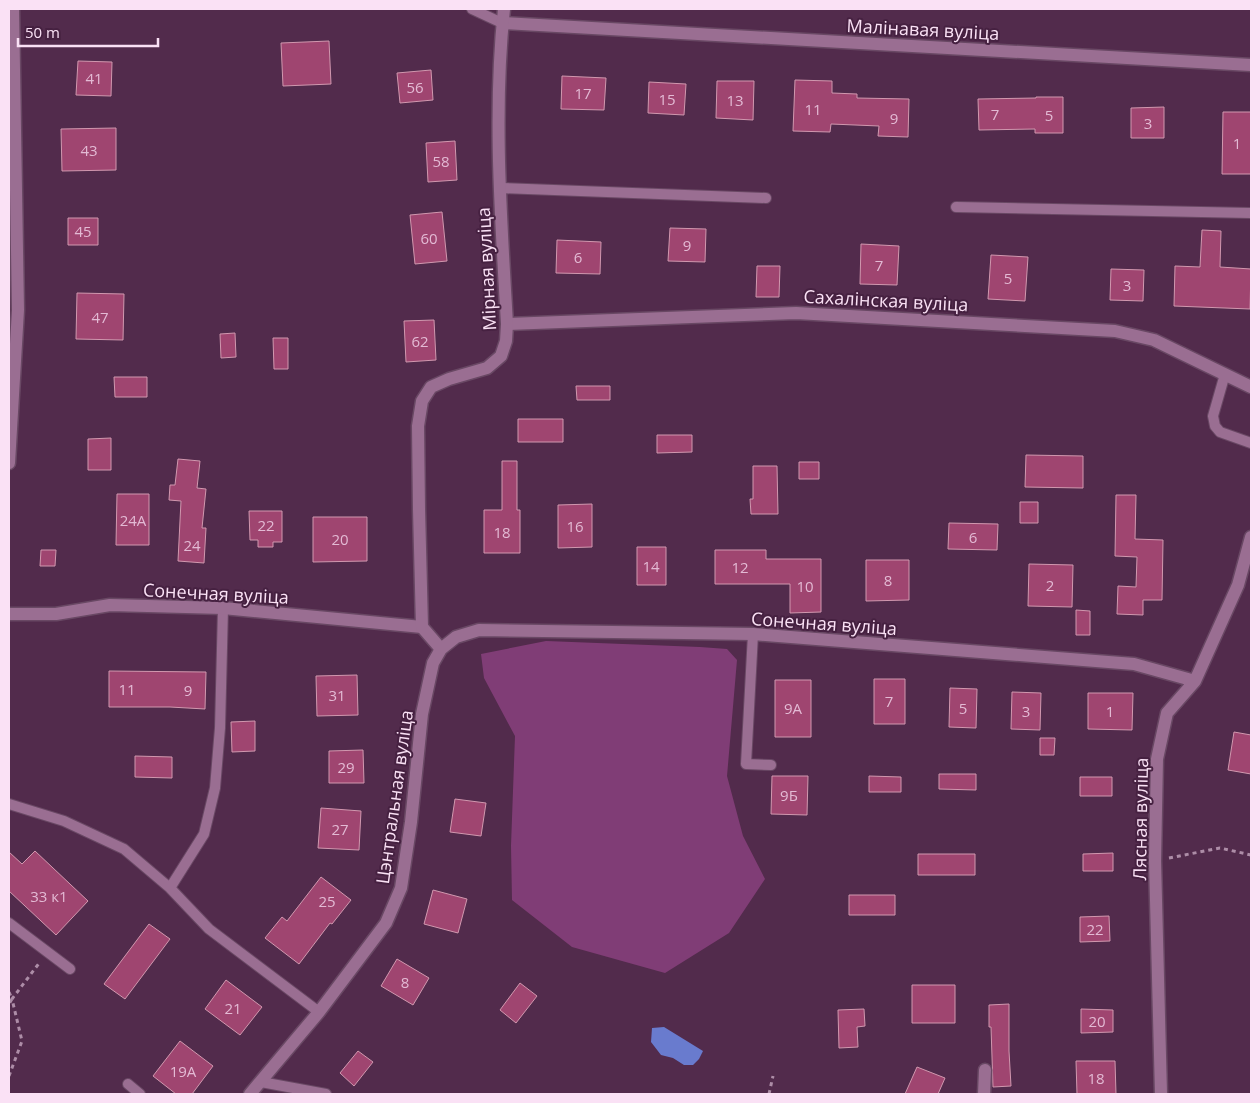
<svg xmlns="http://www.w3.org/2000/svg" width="1260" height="1103" viewBox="0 0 1260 1103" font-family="'Open Sans',sans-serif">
	<rect width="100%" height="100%" fill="#522b4c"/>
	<path fill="#803d76" d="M546,641L700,647L727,649L737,660L727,776L743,836L765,879L729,933L665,973L572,947L512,900L511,846L515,736L484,678L481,654Z"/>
	<path fill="#697bce" d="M664,1027L703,1051L699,1059L693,1065H684L673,1058L661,1055L651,1042L652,1028Z"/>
	<path fill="#9f4570" stroke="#d198af" d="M329,41L331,84L283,86L281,43Z
		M78,61L112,62L111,96L76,95Z
		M431,70L433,100L400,103L397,73Z
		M562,76L606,78L604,110L561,109Z
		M795,80L832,81V93L857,94V98L909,99L908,137L878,136L879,126L831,124L830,132L793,131Z
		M717,81H754L753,120L716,118Z
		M649,82L686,84L684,115L648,113Z
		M1036,97H1063V133H1035V129L979,130L978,99L1036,98Z
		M1164,107V138H1131V108Z
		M1223,112H1251V174H1222Z
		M116,128V170L62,171L61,129Z
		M455,141L457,180L428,182L426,143Z
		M442,212L447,261L415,264L410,215Z
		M68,218H98V245H68Z
		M670,228L706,229L705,262L668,261Z
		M1202,230L1221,231L1220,267L1251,269L1250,309L1174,306L1175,266L1200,267Z
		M557,240L601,242L600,274L556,273Z
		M861,244L899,246L897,285L860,284Z
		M991,255L1028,257L1025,301L988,299Z
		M757,266H780L779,297H756Z
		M1111,269L1144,270L1143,301L1110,300Z
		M77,293L124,294L123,340L76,339Z
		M434,320L436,360L406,362L404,321Z
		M235,333L236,357L221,358L220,334Z
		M273,338H288V369H274Z
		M114,377H147V397H115Z
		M576,386H610V400H577Z
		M518,419H563V442H518Z
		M657,435H692V452L657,453Z
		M111,438V470H88V439Z
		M1026,455L1083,456V488L1025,487Z
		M178,459L200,461L197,488L206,489L202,528H206L204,563L178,561L181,501L169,500L170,485H175Z
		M502,461H517V510H520V553H484V510H502Z
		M799,462H819V479H799Z
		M753,466H777L778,514H751L750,499H753Z
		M117,494H149V545H116Z
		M1116,495H1136L1135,539L1163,540L1162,600H1143V615L1117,614L1118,586L1136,587L1137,557L1115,556Z
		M1020,502H1038V523H1020Z
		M592,504V547L558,548V505Z
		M249,511H282V542H273V547H258V540H250Z
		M313,517H367V561L313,562Z
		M949,523L998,524L997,550L948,549Z
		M637,547H666V585H637Z
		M41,550H56L55,566H40Z
		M715,550H766V559H821V612L790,613V584H715Z
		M866,560H909V600L866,601Z
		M1029,564L1073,565L1072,607L1028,606Z
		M1076,610L1090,611V635H1076Z
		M109,671L206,672L205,709L170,707H109Z
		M357,675L358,715L317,716L316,676Z
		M874,679H905V724H874Z
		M775,680H811V737H775Z
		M950,688L977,689L976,728L949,727Z
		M1012,692L1041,693L1040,730L1011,729Z
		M1088,693H1133L1132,730L1088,729Z
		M255,721V751L232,752L231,722Z
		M1234,732L1251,735V774L1228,770Z
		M1040,738H1055L1054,755H1040Z
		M363,750L364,783H329V751Z
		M135,756L172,757V778L135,777Z
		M939,774H976V790L939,789Z
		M772,776H808L807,815L771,814Z
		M869,776L901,777V792H869Z
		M1080,777H1112V796H1080Z
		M455,799L486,803L481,836L450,832Z
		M321,808L361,811L359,850L318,848Z
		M35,851L88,901L56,935L9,891V852L22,864Z
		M1113,853V871H1083V854Z
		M918,854H975V875H918Z
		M321,877L351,900L332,924L330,923L299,964L265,938L282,917L287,921Z
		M433,890L467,899L458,933L424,924Z
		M849,895H895V915H849Z
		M1109,916L1110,941L1080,942V917Z
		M149,924L170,939L125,999L104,984Z
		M397,959L429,978L413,1005L381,986Z
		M226,980L262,1007L240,1035L205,1009Z
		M520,983L537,996L516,1023L500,1010Z
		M912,985H955V1023H912Z
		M1009,1004V1051L1011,1086L993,1087L991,1027H989V1005Z
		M864,1009L865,1026L857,1027L858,1047L839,1048L838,1010Z
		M1081,1009L1113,1010V1032L1081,1033Z
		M180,1041L213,1066L192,1094H176L153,1076Z
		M358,1051L373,1062L354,1086L340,1073Z
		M1076,1061H1115L1116,1094H1077Z
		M917,1067L945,1078L938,1094H905Z"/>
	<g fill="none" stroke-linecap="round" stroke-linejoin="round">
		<g stroke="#694864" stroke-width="12">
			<path id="lane" d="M472,9L502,23
				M500,188L766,198
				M956,207L1251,213
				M1225,374L1213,416L1215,426L1220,432L1251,443
				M753,634L746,764L771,765
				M9,804L64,821L124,849L170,888L209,929L319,1012
				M170,888L204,834L215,788L220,728L223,608
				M9,923L70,969
				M261,1082L326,1094
				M128,1084L140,1094"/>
		</g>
		<g stroke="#694864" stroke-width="15">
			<path id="street" d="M502,23L1251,65
				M507,324L796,313L1115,331L1154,340L1251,387
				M9,463L18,310L13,9
				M9,614H56L110,605L223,608L422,627
				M984,1094L985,1070"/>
		</g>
		<g stroke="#694864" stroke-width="15">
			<path id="secondary" d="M441,649L422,627L419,509L418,426L422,401L431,387L449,379L487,368L501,356L506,341L507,324C501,219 493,113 504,9
				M250,1094L319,1012L386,923L401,888L411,822L422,714L433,663L441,649L456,637L479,630L753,634L1134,664L1195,681
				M1161,1094L1155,861L1157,759L1167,713L1195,681L1238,585L1251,537"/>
		</g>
		<path stroke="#ad8da7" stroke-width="3" stroke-dasharray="4 4" stroke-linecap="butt" d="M1169,858L1220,848L1251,855
			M9,992L12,999L9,1004
			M9,1076L22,1041L12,999L40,962
			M769,1094L773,1076"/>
		<use href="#lane" stroke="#9a6e92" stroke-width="10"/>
		<use href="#street" stroke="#9a6e92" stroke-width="12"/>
		<use href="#secondary" stroke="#9a6e92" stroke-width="12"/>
	</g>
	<g text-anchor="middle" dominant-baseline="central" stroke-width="4" stroke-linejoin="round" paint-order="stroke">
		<g font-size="15" fill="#e3bad4">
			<text x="94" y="78">41</text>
			<text x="415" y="87">56</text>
			<text x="583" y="93">17</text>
			<text x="667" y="99">15</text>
			<text x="735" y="100">13</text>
			<text x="813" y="109">11</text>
			<text x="995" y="114">7</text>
			<text x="1049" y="115">5</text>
			<text x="894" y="118">9</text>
			<text x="1148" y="123">3</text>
			<text x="1237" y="143">1</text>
			<text x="89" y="150">43</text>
			<text x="441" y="161">58</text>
			<text x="83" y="231">45</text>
			<text x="429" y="238">60</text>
			<text x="687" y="245">9</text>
			<text x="578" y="257">6</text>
			<text x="879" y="265">7</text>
			<text x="1008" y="278">5</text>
			<text x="1127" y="285">3</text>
			<text x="100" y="317">47</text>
			<text x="420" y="341">62</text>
			<text x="133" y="520">24А</text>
			<text x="266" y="525">22</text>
			<text x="575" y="526">16</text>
			<text x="502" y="532">18</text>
			<text x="973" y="537">6</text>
			<text x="340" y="539">20</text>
			<text x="192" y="545">24</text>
			<text x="651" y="566">14</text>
			<text x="740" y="567">12</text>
			<text x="888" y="580">8</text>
			<text x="1050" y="585">2</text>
			<text x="805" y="586">10</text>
			<text x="127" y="689">11</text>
			<text x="188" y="690">9</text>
			<text x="337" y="695">31</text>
			<text x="889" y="701">7</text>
			<text x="793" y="708">9А</text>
			<text x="963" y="708">5</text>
			<text x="1026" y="711">3</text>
			<text x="1110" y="711">1</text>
			<text x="346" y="767">29</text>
			<text x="789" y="795">9Б</text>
			<text x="340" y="829">27</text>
			<text x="49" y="896">33 к1</text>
			<text x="327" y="901">25</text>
			<text x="1095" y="929">22</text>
			<text x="405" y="982">8</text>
			<text x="233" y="1008">21</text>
			<text x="1097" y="1021">20</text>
			<text x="183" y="1071">19А</text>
			<text x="1096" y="1078">18</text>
		</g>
		<g font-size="18" fill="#fae1f5" stroke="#462141">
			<text transform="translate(923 29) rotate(3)">Малінавая вуліца</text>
			<text transform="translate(486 269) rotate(-93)">Мірная вуліца</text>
			<text transform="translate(886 300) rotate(3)">Сахалінская вуліца</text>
			<text transform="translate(216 593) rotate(3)">Сонечная вуліца</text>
			<text transform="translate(824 623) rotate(4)">Сонечная вуліца</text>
			<text transform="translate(394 797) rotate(-82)">Цэнтральная вуліца</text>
			<text transform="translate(1140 819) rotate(-89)">Лясная вуліца</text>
		</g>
	</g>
	<rect width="1260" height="1103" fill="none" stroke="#fae1f5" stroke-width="20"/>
	<path d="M18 38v8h140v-8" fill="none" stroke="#fae1f5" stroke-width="2.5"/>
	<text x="25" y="38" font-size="15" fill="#fae1f5" stroke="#462141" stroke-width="4" paint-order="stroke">50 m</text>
</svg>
